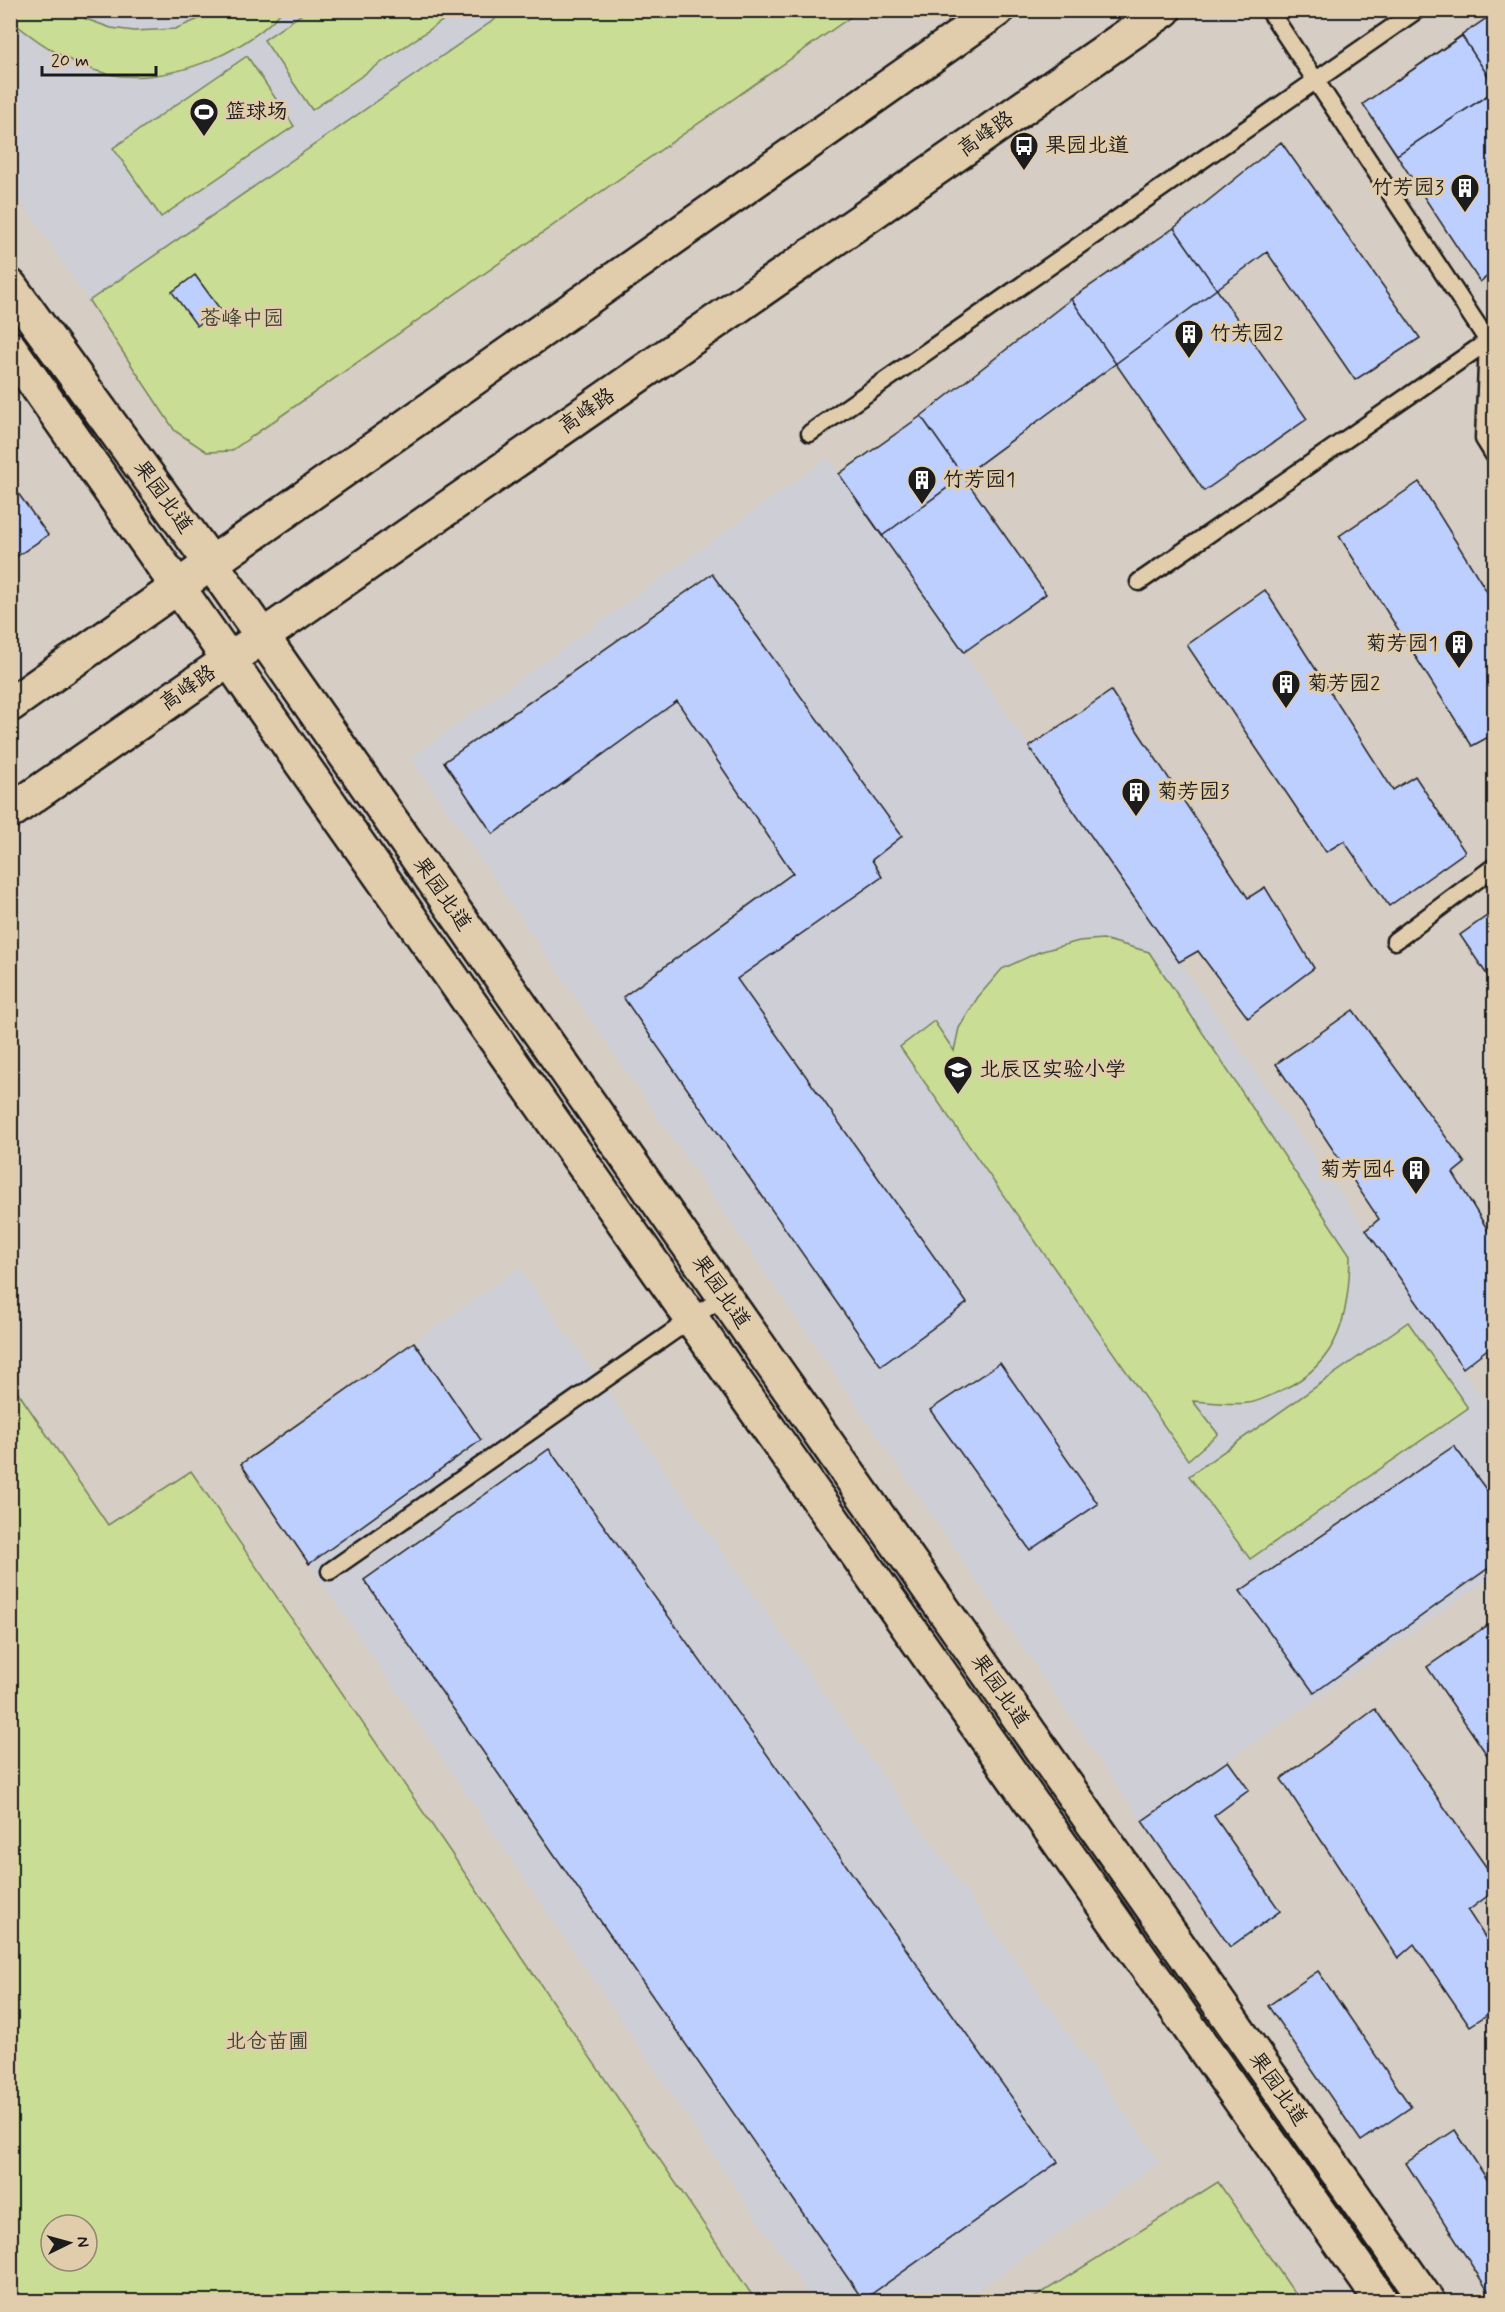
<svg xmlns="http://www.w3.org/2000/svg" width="1505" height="2312" viewBox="0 0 1505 2312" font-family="Mynerve,'LXGW WenKai TC',sans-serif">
	<rect width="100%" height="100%" fill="#d6cdc4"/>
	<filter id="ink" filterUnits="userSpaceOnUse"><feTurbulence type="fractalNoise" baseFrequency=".0167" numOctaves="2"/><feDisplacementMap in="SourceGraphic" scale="12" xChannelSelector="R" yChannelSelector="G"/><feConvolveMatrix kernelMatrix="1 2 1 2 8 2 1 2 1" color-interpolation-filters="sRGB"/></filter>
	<g filter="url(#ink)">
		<path fill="#ceced6" d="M10,11H507L89,301L11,186Z
			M828,458L1494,1414V1575L1142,1821L411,758Z
			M519,1268L1160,2162L962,2301H813L241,1464Z"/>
		<path fill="#c9de94" stroke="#727d58" stroke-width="1.5" fill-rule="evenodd" d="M308,10L440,11L445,19L312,110L264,40Z
			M10,11H70L86,19L111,28L134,31L175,29L218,11H282C245,54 165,86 108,74C73,66 41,45 13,22L11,18Z
			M507,11H859L231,451L207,452L175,431L89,301Z
			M247,56L294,126L161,217L113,148Z
			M1103,939L1149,952L1350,1255C1349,1314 1341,1362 1282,1390C1272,1395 1259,1402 1248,1403C1230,1405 1211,1402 1193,1401L1218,1434L1188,1460L900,1047L934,1021L954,1051L959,1028L978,997L1002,969L1039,952L1079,941Z
			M1408,1322L1468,1408L1250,1559L1189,1476Z
			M11,1382L108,1525L191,1471L756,2301H11ZM51,2225H87V2261H51Z
			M1218,2182L1300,2301H1029Z"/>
		<path fill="#bdcfff" stroke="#1c1c1c" stroke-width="1.5" d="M1494,13V91L1397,155L1363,104Z
			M1462,36L1494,85V271L1480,282L1363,104Z
			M1281,142L1420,338L1355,380L1267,252L882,536L839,474L921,416L1071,299L1174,228Z
			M1174,228L1307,419L1204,491L1071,299Z
			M195,275L220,309L197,326L172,292Z
			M921,416L1046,594L964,652L839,474Z
			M10,482L48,535L10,561Z
			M1419,482L1494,603V734L1472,746L1339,536Z
			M712,574L902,836L872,860L882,877L737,979L967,1303L881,1366L623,997L793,873L677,701L493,834L444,762Z
			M1265,590L1393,790L1415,776L1465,852L1389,906L1344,841L1326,852L1187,645Z
			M1111,691L1248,898L1265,887L1314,968L1248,1018L1198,951L1179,962L1029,747Z
			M1494,911V985L1460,935Z
			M1353,1010L1465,1163L1453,1173L1494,1240V1344L1463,1368L1366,1230L1379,1219L1276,1064Z
			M414,1342L481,1440L309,1564L241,1464Z
			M1000,1363L1098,1504L1030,1550L930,1410Z
			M1454,1446L1494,1500V1564L1314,1693L1240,1591Z
			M549,1449L1058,2162L863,2300L364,1580Z
			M1489,1624L1494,1632V1765L1427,1667Z
			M1375,1709L1494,1878V1891L1468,1911L1494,1951V2010L1470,2026L1414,1944L1398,1958L1281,1779Z
			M1228,1761L1249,1790L1214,1816L1280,1911L1230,1947L1142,1821Z
			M1318,1971L1411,2107L1361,2141L1268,2006Z
			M1455,2130L1494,2190V2300L1406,2163Z"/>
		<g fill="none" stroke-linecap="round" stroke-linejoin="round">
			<g stroke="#1c1c1c" stroke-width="21">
				<path id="service" d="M1269,10L1488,341L1484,439L1494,455
					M810,433L1417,10
					M1139,582L1494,337
					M1395,941L1494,867
					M330,1571L724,1296"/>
			</g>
			<g stroke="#1c1c1c" stroke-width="38">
				<path id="tertiary" d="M10,286L211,563L1428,2302
					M10,348L1382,2302"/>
			</g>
			<g stroke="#1c1c1c" stroke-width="38">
				<path id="secondary" d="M10,705L997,10
					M10,812L1164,10"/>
			</g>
			<use href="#service" stroke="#e1ccab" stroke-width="16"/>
			<use href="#tertiary" stroke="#e1ccab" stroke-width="33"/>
			<use href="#secondary" stroke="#e1ccab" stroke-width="33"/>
		</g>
	</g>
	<defs>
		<g id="stadium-pin" transform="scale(1.5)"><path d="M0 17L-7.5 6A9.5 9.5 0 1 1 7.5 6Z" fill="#1c1c1c" stroke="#e1ccab"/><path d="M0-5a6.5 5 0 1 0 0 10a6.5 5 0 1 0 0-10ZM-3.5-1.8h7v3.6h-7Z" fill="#fff"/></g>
		<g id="bus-pin" transform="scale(1.5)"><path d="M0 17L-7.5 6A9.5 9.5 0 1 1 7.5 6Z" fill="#1c1c1c" stroke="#e1ccab"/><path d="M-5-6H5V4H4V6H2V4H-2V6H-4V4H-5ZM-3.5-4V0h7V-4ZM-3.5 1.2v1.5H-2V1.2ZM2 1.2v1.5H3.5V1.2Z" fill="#fff"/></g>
		<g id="building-pin" transform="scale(1.5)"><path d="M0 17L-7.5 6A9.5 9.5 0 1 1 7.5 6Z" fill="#1c1c1c" stroke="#e1ccab"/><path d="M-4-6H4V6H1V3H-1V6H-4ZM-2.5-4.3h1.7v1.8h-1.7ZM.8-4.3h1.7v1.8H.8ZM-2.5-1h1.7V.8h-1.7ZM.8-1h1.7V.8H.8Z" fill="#fff"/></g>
		<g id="school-pin" transform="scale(1.5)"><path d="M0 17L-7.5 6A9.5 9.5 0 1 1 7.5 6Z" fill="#1c1c1c" stroke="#e1ccab"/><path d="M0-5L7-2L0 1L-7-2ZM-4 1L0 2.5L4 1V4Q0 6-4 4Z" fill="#fff"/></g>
	</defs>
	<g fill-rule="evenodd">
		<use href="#stadium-pin" x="204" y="112"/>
		<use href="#bus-pin" x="1024" y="146"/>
		<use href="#building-pin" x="1465" y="188"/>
		<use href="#building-pin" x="1189" y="334"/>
		<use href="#building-pin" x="922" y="480"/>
		<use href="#building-pin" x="1459" y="644"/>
		<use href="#building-pin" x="1286" y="684"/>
		<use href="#building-pin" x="1136" y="792"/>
		<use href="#school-pin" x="958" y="1070"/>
		<use href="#building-pin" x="1416" y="1170"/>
	</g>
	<g text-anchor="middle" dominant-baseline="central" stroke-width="6" stroke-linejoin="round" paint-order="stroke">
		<g font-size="21" fill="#1c1c1c" stroke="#e1ccab" text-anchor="start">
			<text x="225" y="112">篮球场</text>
			<text x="1045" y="146">果园北道</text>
			<text x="1444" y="188" text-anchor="end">竹芳园3</text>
			<text x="1210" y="334">竹芳园2</text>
			<text x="943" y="480">竹芳园1</text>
			<text x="1438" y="644" text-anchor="end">菊芳园1</text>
			<text x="1307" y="684">菊芳园2</text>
			<text x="1157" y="792">菊芳园3</text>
			<text x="979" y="1070">北辰区实验小学</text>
			<text x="1395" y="1170" text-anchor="end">菊芳园4</text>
		</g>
		<g font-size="21" fill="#1c1c1c" stroke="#e1ccab">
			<text transform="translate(986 134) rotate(-35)">高峰路</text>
			<text transform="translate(587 411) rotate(-35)">高峰路</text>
			<text transform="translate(163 497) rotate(54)">果园北道</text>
			<text transform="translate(188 688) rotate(-35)">高峰路</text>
			<text transform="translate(442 894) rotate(55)">果园北道</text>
			<text transform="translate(721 1292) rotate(55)">果园北道</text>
			<text transform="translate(1000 1691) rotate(55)">果园北道</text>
			<text transform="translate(1278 2089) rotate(55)">果园北道</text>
		</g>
		<g font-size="21" fill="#3f4334" stroke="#e1ccab">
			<text x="242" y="319">苍峰中园</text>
			<text x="267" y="2042">北仓苗圃</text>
		</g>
	</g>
	<rect width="1505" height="2312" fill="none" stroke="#e1ccab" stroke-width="36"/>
	<rect x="18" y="18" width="1469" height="2276" fill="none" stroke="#1c1c1c" stroke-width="2" filter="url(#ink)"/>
	<g transform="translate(69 2243) rotate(85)"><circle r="28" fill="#e1ccab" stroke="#928672" stroke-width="1.5"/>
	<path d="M0-4.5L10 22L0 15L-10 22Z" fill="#1c1c1c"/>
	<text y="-9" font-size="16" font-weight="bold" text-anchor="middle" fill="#1c1c1c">N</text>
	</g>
	<path d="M42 66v9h114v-9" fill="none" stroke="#1c1c1c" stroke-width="3"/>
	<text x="51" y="66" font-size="18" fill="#1c1c1c" stroke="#e1ccab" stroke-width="4.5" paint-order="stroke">20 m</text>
</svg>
